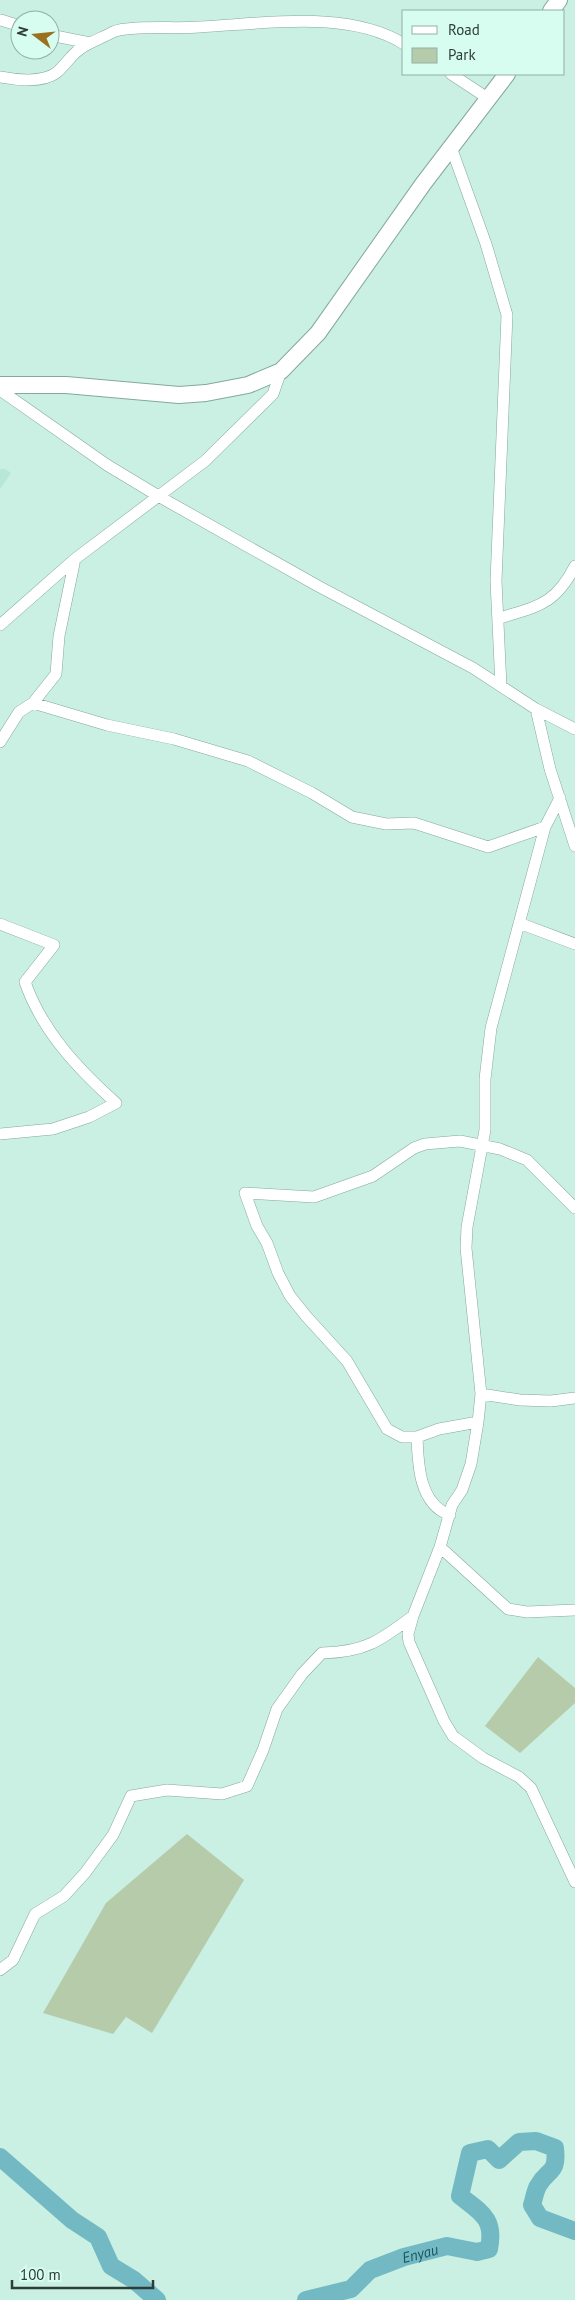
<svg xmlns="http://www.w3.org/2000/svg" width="575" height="2300" viewBox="0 0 575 2300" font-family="'PT Sans',sans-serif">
	<rect width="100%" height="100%" fill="#c9f0e2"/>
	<path fill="#b7e7d6" d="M0,469H5L11,473L0,489Z"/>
	<path fill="#b5cba9" d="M538,1657L575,1688V1703L520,1753L485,1726Z
		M187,1834L244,1880L152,2033L126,2017L113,2034L43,2013L106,1903Z"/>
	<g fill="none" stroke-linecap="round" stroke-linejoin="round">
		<g stroke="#73b9c4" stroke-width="18">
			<path d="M0,2157L72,2220L98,2237L111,2266L134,2280L157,2300"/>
			<path id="s1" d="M306,2300L351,2289L370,2270L404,2257L447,2246L477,2252L489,2249C495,2219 482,2213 460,2196L470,2153L488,2149L499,2160L519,2142L536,2141L555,2148C558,2175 548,2168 538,2186C535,2191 534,2199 532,2205L540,2218L575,2231"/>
		</g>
		<g stroke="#84a99c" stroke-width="12">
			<path id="street" d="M1,20L20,26
				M50,35L90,43
				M451,74L489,99
				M0,77C15,80 42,83 56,73C65,66 70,56 80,49C90,42 102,38 113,32C128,25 180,29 199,27C262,24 348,9 404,44
				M451,147L486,244L507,315L496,581L501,686
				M0,390L107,465L160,497L318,586L473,668L536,709L575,729
				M500,618C538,606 555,605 575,566
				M0,625L75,559L205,461L273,394L281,371
				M33,703L107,725L174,739L248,761L312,793L352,817L386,824L414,823L488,847L545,827
				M536,709L550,769L575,846
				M0,742L19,712L33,703L56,674L59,636L75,559
				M560,798L545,827L491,1028L485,1079V1130L467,1227L466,1248L481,1394L478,1422L471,1464L462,1490L452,1505L440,1547L413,1616L408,1634L409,1642L444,1721L453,1736L483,1758L519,1777L531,1788L575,1882
				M519,923L575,944
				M0,924L54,945L25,982C42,1031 78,1069 116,1103L89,1117L53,1129L0,1134
				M481,1394L520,1400L551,1401L575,1398
				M478,1422L439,1429L417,1437H402L387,1429L347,1361L306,1316L290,1296L278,1273L267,1243L257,1226L245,1193L314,1197L373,1176L414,1148L425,1144L460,1141L500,1149L527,1160L575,1208
				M417,1437C418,1464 419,1504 450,1515
				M440,1547L508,1609L527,1612L575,1610
				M0,1970L13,1960L35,1914L64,1896L85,1873L113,1835L131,1796L167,1790L222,1794L247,1786L263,1750L277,1709L302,1674L322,1653C365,1652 380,1641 413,1616"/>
		</g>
		<g stroke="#84a99c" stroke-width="18">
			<path id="secondary" d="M551,11L559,0
				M0,385H66L179,395L206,393L248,385L281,371L318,333L423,184L507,74"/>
		</g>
		<use href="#street" stroke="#fff" stroke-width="11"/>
		<use href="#secondary" stroke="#fff" stroke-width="16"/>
	</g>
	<g text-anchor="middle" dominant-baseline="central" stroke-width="5" stroke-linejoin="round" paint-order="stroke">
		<g font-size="15" font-style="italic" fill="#1b575f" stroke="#d6fdef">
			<text stroke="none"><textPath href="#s1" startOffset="126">Enyau</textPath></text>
		</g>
	</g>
	<rect x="402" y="10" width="162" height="65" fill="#d6fdef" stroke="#93b0a6"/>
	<rect x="412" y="26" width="25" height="8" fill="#ffffff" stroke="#93b0a6"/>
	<text x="448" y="35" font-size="15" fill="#2e3d38">Road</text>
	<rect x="412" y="48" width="25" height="15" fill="#b5cba9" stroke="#93b0a6"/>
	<text x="448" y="60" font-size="15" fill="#2e3d38">Park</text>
	<g transform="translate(35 35) rotate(286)"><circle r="24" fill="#d6fdef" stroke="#93b0a6"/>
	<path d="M0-4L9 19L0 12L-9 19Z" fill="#9b711f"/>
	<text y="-8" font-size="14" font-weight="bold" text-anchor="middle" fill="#2e3d38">N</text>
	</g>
	<path d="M12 2280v8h141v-8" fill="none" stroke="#2e3d38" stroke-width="2.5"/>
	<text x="20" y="2280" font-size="15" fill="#2e3d38" stroke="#d6fdef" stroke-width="4" paint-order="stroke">100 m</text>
</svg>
